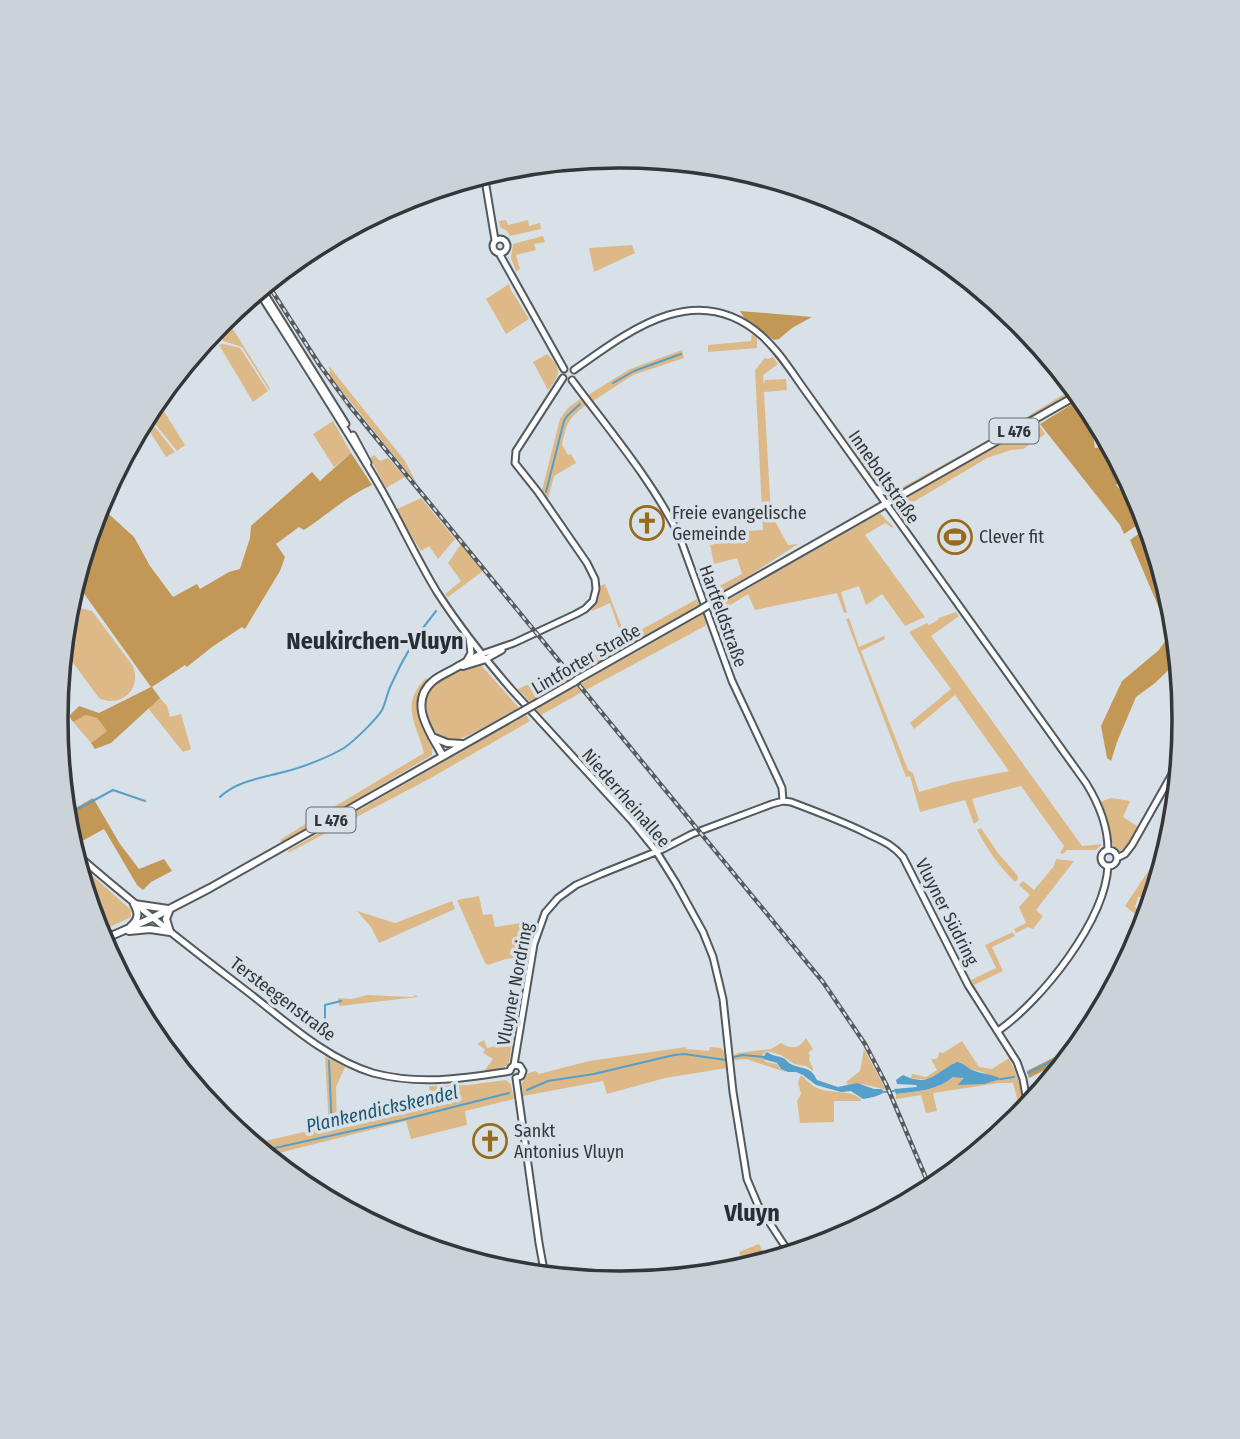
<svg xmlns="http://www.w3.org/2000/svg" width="1240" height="1439" viewBox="0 0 1240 1439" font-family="'Fira Sans Condensed',sans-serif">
	<rect width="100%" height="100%" fill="#d8e1e7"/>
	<path fill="#ddb988" d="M506,220L508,225L528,220L529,226L540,223L541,229L510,236L507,231L500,227L499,221Z
		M543,236L545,242L534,244L536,250L516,255L520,269L516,271L511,258L513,244Z
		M632,245L635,253L594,272L589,248Z
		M509,284L512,293H513L529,319L506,334L486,299Z
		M256,300L257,303L228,321L270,389L269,390L242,347L223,341L217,326L219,323Z
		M752,334L757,338V348L708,352V345L751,341Z
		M223,344L240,348L268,391L253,402L219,345Z
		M682,350L684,358L633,375L593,401L588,395L630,369Z
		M780,350L871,473C880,484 886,491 901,488L997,435L1074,388L1076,390L906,487C899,489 892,492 885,489C874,486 786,365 780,350Z
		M547,354C562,369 561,374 548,390L533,362Z
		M773,357L778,364L763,375L764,385L765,380L786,379L787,390L764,392L771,514L788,545L798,544L744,579L708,600L705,595L710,591L742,574L737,558L714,564L710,545L720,543L719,537L732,534V537L747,539L748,531L763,530L755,370L765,358L768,359Z
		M329,366L405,461L417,484L328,374L330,372Z
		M580,399L586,405C568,419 567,422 562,445L568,455L571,454L576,463L554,476L548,499L542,490L560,419L568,408Z
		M155,401L157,403L158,402L185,445L177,451L147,414Z
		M146,416L175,452L166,457L143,421Z
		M333,421L351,453L334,467L313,434Z
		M1037,422L1045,434L1023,449L1011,450L987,458L900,510L899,514L897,513L896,506L898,503Z
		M374,455L380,461L388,458L405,477L386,488L370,458Z
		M421,498L455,539L438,559L429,546L421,551L411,535L397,509Z
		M880,513L886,520L893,526V528L885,523L865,535L925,617L905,626L882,594L866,605L859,586L841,592L847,613H844L837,593L755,610L748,594L713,616L710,610Z
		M461,544L483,571L448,597L445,594L461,581L448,563Z
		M605,584L626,638L697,599L699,605L530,702L518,689L563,669L565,672L623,640L610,603L592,611L591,609L599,597L600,586Z
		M80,608L92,611L133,666C142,689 121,709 99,698L63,649L67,612Z
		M956,612L959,616L931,636L1082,846L1102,844L1096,850H1067L1063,854L1060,853L1064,846L1021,786L972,799L979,820L974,824L965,800L920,812L910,776L906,777L846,619L849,618L859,647L884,636L885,639L861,651L908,770L913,773L919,792L954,782L1009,771L955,695L914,729L910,723L951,689L909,632L927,623L929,625L938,620L939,618Z
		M703,614L706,624L705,626L582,692L541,715L536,709Z
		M481,665L519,708C505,715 468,738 456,740C431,743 418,704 432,687C444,673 464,670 481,665Z
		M426,678L427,680C410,701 418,717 428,739C431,745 433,748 432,755L283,843L280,840L299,828L424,753C417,724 399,705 426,678Z
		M160,698L167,706L170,717L181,714L191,749L183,752L148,708Z
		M86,715L97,717L107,731L91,743L73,722Z
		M526,715L530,721L429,779L288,853L289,850Z
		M1111,798L1130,801L1123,817L1140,828L1130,845L1118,852L1114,848L1100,802Z
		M981,828L998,853L1018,876V879L1015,882C999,866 987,849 977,830Z
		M1056,859L1074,861L1036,910L1043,916L1033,929L1028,927L1016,933L1014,929L1026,923L1019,907L1030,895L1019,885L1023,881L1034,890L1054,866Z
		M76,861L131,910V917L101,931L99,913H92Z
		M1153,864L1161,870L1150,905L1142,897H1138L1135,907L1147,915L1145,922L1125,906Z
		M479,896L483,915L492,914L495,927L534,921L526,956L506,959L488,965L485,963L457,900Z
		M452,901L455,909L379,943L371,927L357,911L395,923Z
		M1013,932L1015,936L992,947L1003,971L974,985L971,980L996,968L985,945Z
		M367,995L412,997L416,995L418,997L339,1006L338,998L352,999Z
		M806,1038L813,1049L808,1053L810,1055L809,1060L813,1068V1071L806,1066L794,1064L781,1055L767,1051L763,1054V1059L766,1062L777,1064L780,1069L788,1073L746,1059L734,1060V1055L738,1053L771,1049L781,1043C792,1049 798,1050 806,1038Z
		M484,1040L487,1048L512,1042L509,1064L503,1068L484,1071L493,1059L483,1053L485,1049L477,1044Z
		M962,1041L979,1067L992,1069L1009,1058C1015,1072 1027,1095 1020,1110L1013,1083H999L933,1093L937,1111L926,1113L921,1095L896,1099V1094C917,1091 936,1091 953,1077H965L958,1084L986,1073L969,1069L960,1062C938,1070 938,1083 911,1078L912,1074L926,1077L937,1070L931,1059H936L938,1057L939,1052L943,1053Z
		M686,1047V1049L709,1051L710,1047L721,1048L724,1052L727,1068L665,1078L607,1094L603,1081L523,1096L522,1084L526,1074L535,1071L539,1074L589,1061Z
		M864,1049L886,1090C876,1087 857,1082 848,1085L846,1082L860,1071Z
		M325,1056L345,1067L336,1087L337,1127L432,1103L429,1086L468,1085L506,1080L511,1085L514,1099L465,1111L467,1125L411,1139L406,1121L267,1156L253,1144L329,1126Z
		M801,1075C806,1079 810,1084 815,1087C830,1095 848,1088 861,1099V1101H834V1122L800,1123L797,1101L801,1094L798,1082Z
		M759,1244L767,1261L733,1272L731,1269L743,1264L739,1252Z"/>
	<path fill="#c39756" d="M740,311L812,317L792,328L779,339L774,340L745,319Z
		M1082,398L1096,419L1098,427L1092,429L1095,448L1110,446L1127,478L1116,485L1132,503L1145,520L1124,534L1120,525L1040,424Z
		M351,453L372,485C347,496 327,515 304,530L299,527L276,544L285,557L280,571L245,629L242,627L212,647L187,667L185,665L152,687L160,698L111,743L95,749L91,743L107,731L97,718L86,715L73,722L69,716L79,706L99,713L151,687L75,581L99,505L134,537L150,566L173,597L197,584L200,589L229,572L240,569L250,538L251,526L312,472L320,481Z
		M1148,527C1157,557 1185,627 1174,655L1178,661L1155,683L1136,697L1117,742L1111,761L1107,758L1101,726L1122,681L1159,650L1165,641V622L1130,540Z
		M93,798L120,844L139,869L164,859L172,871L151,882L143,890L137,885L104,829L75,845C67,837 66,826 65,814Z
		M1080,1044L1068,1058L1029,1078L1027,1071Z"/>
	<path fill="#559fcb" d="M767,1052C773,1056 778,1056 783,1058C787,1060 789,1064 793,1065C805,1070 810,1066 817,1080L838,1087L857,1083L874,1089H881L885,1092C878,1096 871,1098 863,1099L851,1091L841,1092L816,1085L803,1075L796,1072H788L781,1069L777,1063L763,1059L765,1054Z
		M957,1062C964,1063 966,1067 972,1070C982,1074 992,1074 1001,1079L984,1084L957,1085L964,1078L953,1077C936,1091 917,1091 896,1094L894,1089L917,1087L916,1085L897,1084L896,1080L903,1075C930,1088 935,1072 957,1062Z"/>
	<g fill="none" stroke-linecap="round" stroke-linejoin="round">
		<path stroke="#559fcb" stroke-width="2" d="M613,383L634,371L681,354
			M546,492L564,421L567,416L580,404
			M220,797C237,781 261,778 284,772C301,768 329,757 344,748C353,742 377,719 382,710C386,702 387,693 391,685C403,658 417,634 436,611
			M65,816L113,790L145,801
			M325,1040V1005L341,1001
			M734,1057L743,1055L764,1057
			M329,1061L332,1130
			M1028,1073L1075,1050
			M1001,1079L1014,1077
			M527,1090L548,1081L594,1074L674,1055L684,1054L726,1060
			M885,1092L894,1091
			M261,1151L402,1120L509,1093"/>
		<g stroke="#525a5f" stroke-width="9">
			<path id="secondary" d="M484,174L495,240
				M493 246a7 7 0 1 1 14 0a7 7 0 1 1-14 0Z
				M499,253L564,369
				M261,288L346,424
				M258,291C298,354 338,416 376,480C398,517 415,556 437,592C459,626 485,659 511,689L631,820L656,851L676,883L703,932L713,957L723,999L733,1092L747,1179L758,1205L790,1254
				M574,370C630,330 697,278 762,336C781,353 794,376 809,396L1086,783C1099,804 1108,826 1108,850
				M572,380C609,430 651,479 679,535L732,681L778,779L782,788L783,801
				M353,435L368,463
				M482,654L514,643L576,614L585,609L593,601L596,589L595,579L587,563L538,492L515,463L516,451L563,378
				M486,659L502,650
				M466,662L471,653L469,638
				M1101 858a8 8 0 1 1 16 0a8 8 0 1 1-16 0Z
				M74,852C129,900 186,945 244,989C283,1019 326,1059 373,1073C418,1085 460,1079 505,1072L510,1071L511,1068L514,1065L534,944L545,913L558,898L576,885L601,874L663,849L692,834L772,804L783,801L791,802C815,811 839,820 862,831C879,840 890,842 903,857L968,985L1017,1062L1023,1079L1028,1107
				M1117,858L1125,854L1132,845L1180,760
				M998,1031C1042,1000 1105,921 1108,866
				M514,1065L520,1066L523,1071L521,1076L516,1078
				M516,1078L539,1243L545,1276"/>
		</g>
		<g stroke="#525a5f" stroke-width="10">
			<path id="primary" d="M877,489L889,493H901
				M710,604L1079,394
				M463,666L486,659
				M578,679L700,610
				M539,702L574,682
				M432,737L447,743L462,744
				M443,756C431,734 407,703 433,681C440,675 449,672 457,667C466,662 473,658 482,654
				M170,909L166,919L170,932
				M131,926C139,919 139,913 134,904L168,909
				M129,931L150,929L170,932
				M102,940L152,918L210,888L516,715"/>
		</g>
		<use href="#secondary" stroke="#fff" stroke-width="5"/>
		<use href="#primary" stroke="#fff" stroke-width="6"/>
		<g stroke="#565b5e" stroke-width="4.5">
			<path id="rail" d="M267,283L319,364L349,405L823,982L865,1044L886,1084L931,1190"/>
		</g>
		<use href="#rail" stroke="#d8e1e7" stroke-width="2" stroke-dasharray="5" stroke-linecap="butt"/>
		<g stroke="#525a5f" stroke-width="10" stroke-linecap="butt">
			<path id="primary-bridge" d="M700,610L710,604
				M574,682L578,679
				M516,715L539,702"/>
		</g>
		<use href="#primary-bridge" stroke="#fff" stroke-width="6"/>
	</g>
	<defs>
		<g id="church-ring" transform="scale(1.75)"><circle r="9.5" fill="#d8e1e7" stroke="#986a1a" stroke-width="1.5"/><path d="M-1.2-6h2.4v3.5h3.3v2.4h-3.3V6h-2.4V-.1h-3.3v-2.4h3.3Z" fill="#986a1a"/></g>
		<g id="stadium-ring" transform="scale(1.75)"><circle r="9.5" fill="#d8e1e7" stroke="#986a1a" stroke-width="1.5"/><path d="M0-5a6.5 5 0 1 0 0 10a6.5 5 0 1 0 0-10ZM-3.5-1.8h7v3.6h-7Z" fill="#986a1a"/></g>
	</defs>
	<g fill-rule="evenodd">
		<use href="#church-ring" x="647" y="523"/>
		<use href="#stadium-ring" x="955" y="537"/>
		<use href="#church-ring" x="490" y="1141"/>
	</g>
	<g text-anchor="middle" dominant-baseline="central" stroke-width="7" stroke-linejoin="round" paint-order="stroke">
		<g fill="#d8e1e7" stroke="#646a6d" stroke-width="2">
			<rect x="989.5" y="418.5" width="49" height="25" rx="5"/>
			<rect x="306.5" y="807.5" width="49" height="25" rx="5"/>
		</g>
		<g font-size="16" font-weight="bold" fill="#333739">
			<text x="1014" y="431">L 476</text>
			<text x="331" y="820">L 476</text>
		</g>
		<g font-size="18" fill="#333739" stroke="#d8e1e7">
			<text transform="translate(884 477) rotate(55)">Inneboltstraße</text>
			<text transform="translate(723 616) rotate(70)">Hartfeldstraße</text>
			<text transform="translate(586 659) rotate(-30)">Lintforter Straße</text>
			<text transform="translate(626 798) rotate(49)">Niederrheinallee</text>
			<text transform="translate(947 912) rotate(63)">Vluyner Südring</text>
			<text transform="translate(515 984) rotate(-79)">Vluyner Nordring</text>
			<text transform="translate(283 999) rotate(37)">Tersteegenstraße</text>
		</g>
		<g font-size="18" fill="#333739" stroke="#d8e1e7" text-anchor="start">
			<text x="672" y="513">Freie evangelische<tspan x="672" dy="21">Gemeinde</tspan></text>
			<text x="979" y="537">Clever fit</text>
			<text x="514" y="1131">Sankt<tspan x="514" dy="21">Antonius Vluyn</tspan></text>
		</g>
		<g font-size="19" font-style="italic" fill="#1d5674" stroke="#d8e1e7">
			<text transform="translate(382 1109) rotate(-13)">Plankendickskendel</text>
		</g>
		<g font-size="24" font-weight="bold" fill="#282f34" stroke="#d8e1e7">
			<text x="375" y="641">Neukirchen-Vluyn</text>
			<text x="752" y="1213">Vluyn</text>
		</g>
	</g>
	<path d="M0 0H1240V1439H0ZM619 168H621A551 551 0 0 1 1172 719V720A551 551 0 0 1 621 1271H619A551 551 0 0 1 68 720V719A551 551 0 0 1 619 168Z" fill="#cbd3d9" fill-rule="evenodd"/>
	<path fill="none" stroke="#333739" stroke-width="3.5" d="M619 168H621A551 551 0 0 1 1172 719V720A551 551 0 0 1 621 1271H619A551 551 0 0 1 68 720V719A551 551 0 0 1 619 168Z"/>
</svg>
